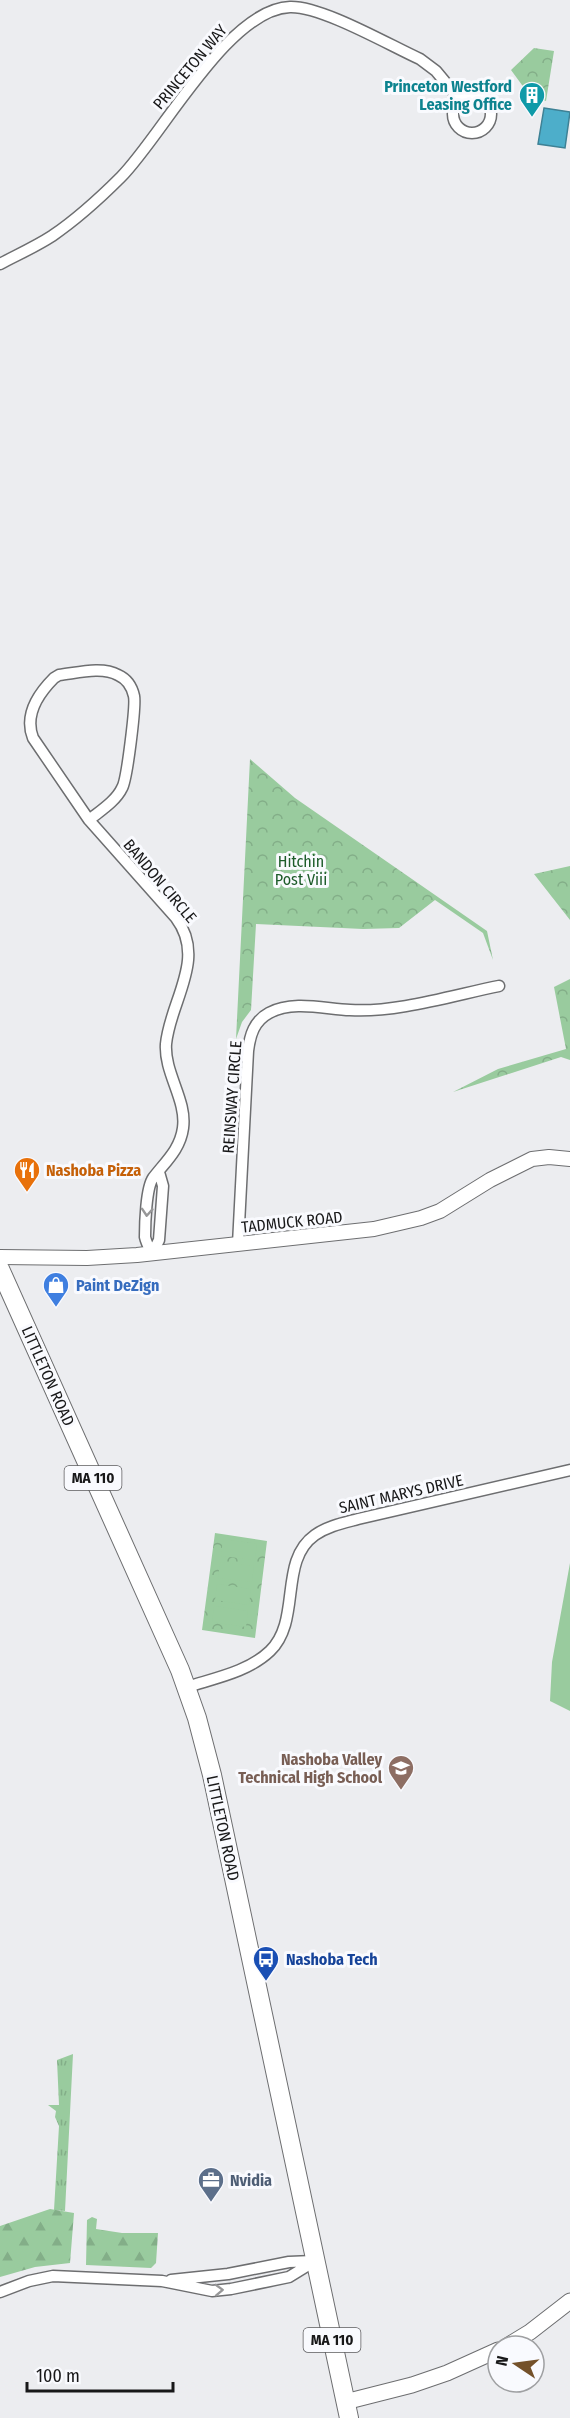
<svg xmlns="http://www.w3.org/2000/svg" width="570" height="2418" viewBox="0 0 570 2418" font-family="'Fira Sans Condensed',sans-serif">
	<defs>
		<pattern id="grass-tufts" width="24" height="20" patternUnits="userSpaceOnUse" patternTransform="scale(1.5)"><rect width="24" height="20" fill="#99cb9e"/><path d="M3 7l-1-3M5 7V3M7 7l1-3M15 17l-1-3M17 17v-4M19 17l1-3" fill="none" stroke="#83ae88"/></pattern>
		<pattern id="forest-firs" width="22" height="20" patternUnits="userSpaceOnUse" patternTransform="scale(1.5)"><rect width="22" height="20" fill="#99cb9e"/><path d="M5 1l3.5 6h-7zM16 11l3.5 6h-7z" fill="#83ae88"/></pattern>
		<pattern id="park-crowns" width="20" height="18" patternUnits="userSpaceOnUse" patternTransform="scale(1.5)"><rect width="20" height="18" fill="#99cb9e"/><path d="M2 6a3 3 0 1 1 6 0M12 15a3 3 0 1 1 6 0" fill="none" stroke="#83ae88"/></pattern>
	</defs>
	<rect width="100%" height="100%" fill="#ecedf0"/>
	<path fill="url(#grass-tufts)" d="M73,2054L65,2211L54,2210L59,2126L55,2117L56,2111L48,2105H59L57,2060Z"/>
	<path fill="url(#forest-firs)" d="M50,2209L74,2213L70,2263L35,2267L0,2277V2226Z
		M92,2217L97,2219L96,2229L122,2233H158L156,2263L151,2268L86,2265L87,2220Z"/>
	<path fill="url(#park-crowns)" d="M534,48L554,51L546,101L530,96L511,70Z
		M250,759L295,798L487,931L493,960L483,933L435,900L399,928L363,929L256,924L251,1010L242,1022L236,1039Z
		M570,866V920L534,874Z
		M570,979V1060L561,1057L453,1092L498,1069L566,1049L554,987Z
		M215,1533L267,1541L255,1638L202,1630Z"/>
	<path fill="#99cb9e" d="M223,1539L257,1544L255,1560L221,1556Z
		M220,1562L254,1566L252,1582L218,1578Z
		M570,1563V1711L550,1701L552,1662Z
		M217,1584L251,1589L249,1605L215,1600Z
		M214,1606L248,1611L246,1627L212,1622Z"/>
	<path fill="#4daeca" stroke="#3d8195" stroke-width="1.5" d="M544,108L570,112L565,148L538,144Z"/>
	<g fill="none" stroke-linecap="round" stroke-linejoin="round">
		<g stroke="#6d6e70" stroke-width="13">
			<path id="minor" d="M453 114a19 19 0 1 1 38 0a19 19 0 1 1-38 0Z
				M0,264C17,255 35,247 52,236C77,219 99,199 121,177C162,136 228,9 290,7C322,6 389,45 420,59L436,71L460,100
				M89,820C100,811 116,801 122,788C127,780 136,705 134,696C132,687 127,679 118,675C102,666 77,673 59,675L54,678C38,694 24,715 33,738L89,820L176,918C207,959 170,1001 166,1044C164,1073 187,1100 183,1128C180,1150 165,1162 153,1178C146,1188 145,1224 145,1237C146,1242 149,1248 152,1254
				M238,1244L248,1051C250,1035 254,1021 269,1013C293,1000 325,1009 350,1010C396,1013 454,995 499,986
				M152,1254L159,1240L163,1186L159,1172
				M187,1687C215,1678 248,1672 270,1651C302,1620 278,1561 315,1535C328,1526 343,1523 358,1519L570,1470
				M171,2280L228,2274L289,2262L313,2261
				M0,2292L29,2281L53,2276L162,2281L212,2291L231,2289L289,2277L315,2261"/>
		</g>
		<g stroke="#6d6e70" stroke-width="16">
			<path id="tertiary" d="M0,1257L87,1258L137,1255L374,1229L421,1218L440,1211L490,1180L532,1159L549,1157L570,1159"/>
		</g>
		<g stroke="#6d6e70" stroke-width="17">
			<path id="secondary" d="M507,2346L530,2332L570,2301
				M345,2402L412,2385L447,2373L498,2350"/>
		</g>
		<g stroke="#6d6e70" stroke-width="20">
			<path id="primary" d="M0,1269L180,1670L197,1718L212,1775L349,2418"/>
		</g>
		<use href="#minor" stroke="#fff" stroke-width="10"/>
		<use href="#tertiary" stroke="#fff" stroke-width="14"/>
		<use href="#secondary" stroke="#fff" stroke-width="15"/>
		<use href="#primary" stroke="#fff" stroke-width="18"/>
	</g>
	<defs><path id="oneway-chevron" d="M-2-3.5L2.5 0L-2 3.5" fill="none" stroke-width="1.6" stroke-linecap="round" stroke-linejoin="round" transform="scale(1.5)"/></defs>
	<g stroke="#979798">
		<use href="#oneway-chevron" transform="translate(147 1212) rotate(94)"/>
		<use href="#oneway-chevron" transform="translate(219 2290) rotate(-2)"/>
	</g>
	<defs>
		<g id="building-pin" transform="scale(1.35)"><path d="M0 17L-7.5 6A9.5 9.5 0 1 1 7.5 6Z" fill="#0f9aa8" stroke="#f9fafe"/><path d="M-4-6H4V6H1V3H-1V6H-4ZM-2.5-4.3h1.7v1.8h-1.7ZM.8-4.3h1.7v1.8H.8ZM-2.5-1h1.7V.8h-1.7ZM.8-1h1.7V.8H.8Z" fill="#fff"/></g>
		<g id="restaurant-pin" transform="scale(1.35)"><path d="M0 17L-7.5 6A9.5 9.5 0 1 1 7.5 6Z" fill="#e8710a" stroke="#f9fafe"/><path d="M-5-6h1v4h1v-4h1v4h1v-4h1v5L-1.5 .5V6h-2V.5L-5-1ZM5-6V6H3V1.5H1.5Q1.5-4 5-6Z" fill="#fff"/></g>
		<g id="shop-pin" transform="scale(1.35)"><path d="M0 17L-7.5 6A9.5 9.5 0 1 1 7.5 6Z" fill="#3f7fe0" stroke="#f9fafe"/><path d="M-5-2.5h2.3a2.7 3.5 0 0 1 5.4 0H5L5.5 6h-11ZM-1.5-2.5h3a1.5 2.3 0 0 0-3 0Z" fill="#fff"/></g>
		<g id="school-pin" transform="scale(1.35)"><path d="M0 17L-7.5 6A9.5 9.5 0 1 1 7.5 6Z" fill="#8d6e63" stroke="#f9fafe"/><path d="M0-5L7-2L0 1L-7-2ZM-4 1L0 2.5L4 1V4Q0 6-4 4Z" fill="#fff"/></g>
		<g id="bus-pin" transform="scale(1.35)"><path d="M0 17L-7.5 6A9.5 9.5 0 1 1 7.5 6Z" fill="#1a4fb4" stroke="#f9fafe"/><path d="M-5-6H5V4H4V6H2V4H-2V6H-4V4H-5ZM-3.5-4V0h7V-4ZM-3.5 1.2v1.5H-2V1.2ZM2 1.2v1.5H3.5V1.2Z" fill="#fff"/></g>
		<g id="office-pin" transform="scale(1.35)"><path d="M0 17L-7.5 6A9.5 9.5 0 1 1 7.5 6Z" fill="#5c6f8a" stroke="#f9fafe"/><path d="M-6-3h4V-5.5h4V-3h4V5H-6ZM-1-4.5V-3h2v-1.5ZM-6 0V1H6V0Z" fill="#fff"/></g>
	</defs>
	<g fill-rule="evenodd">
		<use href="#building-pin" x="532" y="95"/>
		<use href="#restaurant-pin" x="27" y="1170"/>
		<use href="#shop-pin" x="56" y="1285"/>
		<use href="#school-pin" x="401" y="1768"/>
		<use href="#bus-pin" x="266" y="1959"/>
		<use href="#office-pin" x="211" y="2180"/>
	</g>
	<g text-anchor="middle" dominant-baseline="central" stroke-width="6" stroke-linejoin="round" paint-order="stroke">
		<g fill="#f9fafe" stroke="#5c5c5e" stroke-width="1.5">
			<rect x="64.5" y="1466" width="57" height="24" rx="4.5"/>
			<rect x="303.5" y="2328" width="57" height="24" rx="4.5"/>
		</g>
		<g font-size="15" font-weight="bold" fill="#181819">
			<text x="93" y="1478">MA 110</text>
			<text x="332" y="2340">MA 110</text>
		</g>
		<g font-size="16" fill="#181819" stroke="#f9fafe">
			<text transform="translate(190 67) rotate(-50)">PRINCETON WAY</text>
			<text transform="translate(160 881) rotate(50)">BANDON CIRCLE</text>
			<text transform="translate(232 1097) rotate(-86)">REINSWAY CIRCLE</text>
			<text transform="translate(292 1222) rotate(-6)">TADMUCK ROAD</text>
			<text transform="translate(48 1376) rotate(66)">LITTLETON ROAD</text>
			<text transform="translate(401 1494) rotate(-13)">SAINT MARYS DRIVE</text>
			<text transform="translate(223 1828) rotate(78)">LITTLETON ROAD</text>
		</g>
		<g font-size="16" font-weight="bold" fill="#0d838f" stroke="#f9fafe" text-anchor="end">
			<text x="512" y="86">Princeton Westford<tspan x="512" dy="18">Leasing Office</tspan></text>
		</g>
		<g font-size="16" fill="#1d5c2a" stroke="#f9fafe">
			<text x="301" y="861">Hitchin<tspan x="301" dy="18">Post Viii</tspan></text>
		</g>
		<g font-size="16" font-weight="bold" fill="#c56008" stroke="#f9fafe" text-anchor="start">
			<text x="46" y="1170">Nashoba Pizza</text>
		</g>
		<g font-size="16" font-weight="bold" fill="#366cbe" stroke="#f9fafe" text-anchor="start">
			<text x="76" y="1285">Paint DeZign</text>
		</g>
		<g font-size="16" font-weight="bold" fill="#785e54" stroke="#f9fafe" text-anchor="end">
			<text x="382" y="1759">Nashoba Valley<tspan x="382" dy="18">Technical High School</tspan></text>
		</g>
		<g font-size="16" font-weight="bold" fill="#164399" stroke="#f9fafe" text-anchor="start">
			<text x="286" y="1959">Nashoba Tech</text>
		</g>
		<g font-size="16" font-weight="bold" fill="#4e5e75" stroke="#f9fafe" text-anchor="start">
			<text x="230" y="2180">Nvidia</text>
		</g>
	</g>
	<g transform="translate(516 2364) rotate(283)"><circle r="28" fill="#f9fafe" stroke="#9fa0a2" stroke-width="1.5"/>
	<path d="M0-4.5L10 22L0 15L-10 22Z" fill="#74512a"/>
	<text y="-9" font-size="16" font-weight="bold" text-anchor="middle" fill="#181819">N</text>
	</g>
	<path d="M27 2382v9h146v-9" fill="none" stroke="#181819" stroke-width="3"/>
	<text x="36" y="2382" font-size="18" fill="#181819" stroke="#f9fafe" stroke-width="4.5" paint-order="stroke">100 m</text>
</svg>
